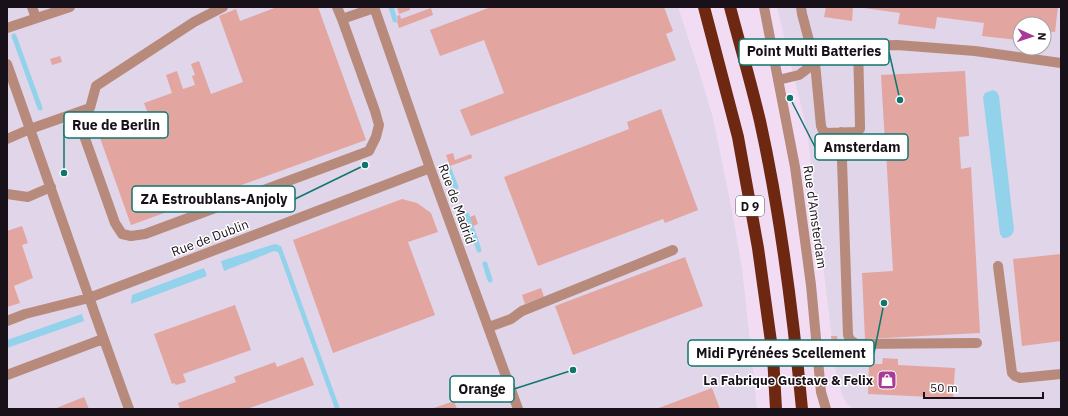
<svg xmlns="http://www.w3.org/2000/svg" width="1068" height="416" viewBox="0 0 1068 416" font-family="'IBM Plex Sans',sans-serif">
	<rect width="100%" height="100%" fill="#f1dcf4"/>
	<path fill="#e0d5e9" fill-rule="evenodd" d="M7,7H678L699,71L713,118L732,211L742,269L752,359L757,409H7Z
		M777,7H1061V409H853L846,403L837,381L807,130ZM1020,24H1044V48H1020Z"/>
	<path fill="#93d2eb" d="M993,90L997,92L999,96L1014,230C1012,236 1009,238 1003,238L1000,234L983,97L985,93Z
		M275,244L281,246L340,409H335L279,254L278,252L274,251L224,271L221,261Z
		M204,268L207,276L131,304L132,295Z
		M82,314L84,321L7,348V340Z"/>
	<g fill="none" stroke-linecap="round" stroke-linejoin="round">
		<path stroke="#93d2eb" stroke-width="5" d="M391,7L395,20
			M14,36L40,108
			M448,167L456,187
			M467,215L479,250
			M485,264L490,280"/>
	</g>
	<path fill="#e2a5a0" d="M277,7H318L366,140L131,225L99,135L149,116L144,103L172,93L166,75L177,71L183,89L195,85L192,76L195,75L191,64L199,61L211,94L243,82L219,16L236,9L240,21Z
		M397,7H410V10L399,14Z
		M491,7H664L673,31L666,34L676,60L471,136L460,110L504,93L484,40L440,56L430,30Z
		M826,7H853L852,21L824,17Z
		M864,7H1058L1055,32L1044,31V24H1020L1018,40L982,36L984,23L937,17L935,29L898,24L900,13L864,8Z
		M431,8L433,15L399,28L397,21L398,20L397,16L400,15L401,19Z
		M60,56L62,62L52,65L50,59Z
		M965,71L969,136L959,137L961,169L971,167L980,333L865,339L862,273L893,271L886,152H878V143H885L881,75Z
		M661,109L698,210L665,223L663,219L538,266L504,177L629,129L627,122Z
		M453,153L455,160L471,154L472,158L450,166L446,155Z
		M402,199L417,203L431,213L438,232L408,242L435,315L333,353L293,240Z
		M475,215L478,224L473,226L470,217Z
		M22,226L28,243L22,245L33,278L14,286L20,303L7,307V231Z
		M1061,254V341L1022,346L1013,259Z
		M685,257L703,306L573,355L555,306Z
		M541,288L544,297L525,304L522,295Z
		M235,305L251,350L183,374L186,382L176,385L174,383L172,384L154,334Z
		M831,336H837L838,346L832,347Z
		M303,357L314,385L247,409H180L178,403L236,382L234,377L275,362L277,367Z
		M883,358L898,359V365L955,368L953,398L868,394L869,364H882Z
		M712,388L720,409H656Z
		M84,397L89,409H54Z
		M454,401L457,409H431Z"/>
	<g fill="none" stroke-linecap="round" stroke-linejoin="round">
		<path stroke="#b88a7c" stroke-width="10" d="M32,7L36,18
			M337,7L342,19
			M374,7L430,168L518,409
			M764,7L795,167L811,285L821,392L826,409
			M801,7L802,14L815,63L821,126L823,131L827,133L856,132L860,129V125L858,46
			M7,28L70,7
			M7,64C48,179 87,294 129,409
			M778,80L799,75L815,63L829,55L843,49L858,46L897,45L975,51L1061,63
			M76,113L115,223L122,234L131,236L145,234L369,151L376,137L379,125L375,111L342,19L374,8
			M841,132L848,335L850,340L856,344L977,343
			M7,139L30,129L90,108L96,86L194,22L223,7
			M7,194L28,197L51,187
			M998,266L1012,373L1015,376L1020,378L1061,374
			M7,321L25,314L89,298L430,168
			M489,327L511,319L522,311L673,250
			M7,375L103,339"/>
		<path stroke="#6e2710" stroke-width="12" d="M704,7L738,137L758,248L773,356L776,409
			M730,7C740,45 751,83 760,121C781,216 793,313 802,409"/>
	</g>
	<defs>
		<g id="shop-square" transform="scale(1)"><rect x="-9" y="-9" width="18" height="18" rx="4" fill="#a83a98" stroke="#fff"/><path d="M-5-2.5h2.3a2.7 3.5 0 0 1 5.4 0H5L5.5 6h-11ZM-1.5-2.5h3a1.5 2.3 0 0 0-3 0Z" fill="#fff"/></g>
	</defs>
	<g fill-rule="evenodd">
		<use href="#shop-square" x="887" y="380"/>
	</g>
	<g text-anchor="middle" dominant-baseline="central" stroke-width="3" stroke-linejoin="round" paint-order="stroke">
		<rect fill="#fff" stroke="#5d585e" stroke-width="1" x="736" y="196" width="28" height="20" rx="3"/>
		<g font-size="12" font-weight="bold" fill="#181119">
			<text x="750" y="206">D 9</text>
		</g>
		<g font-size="13" fill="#181119" stroke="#fff">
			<text transform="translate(457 204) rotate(70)">Rue de Madrid</text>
			<text transform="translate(815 217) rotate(82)">Rue d'Amsterdam</text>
			<text transform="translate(210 238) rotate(-21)">Rue de Dublin</text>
		</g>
		<g font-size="13" font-weight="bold" fill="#181119" stroke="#fff" text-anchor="end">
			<text x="873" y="380">La Fabrique Gustave &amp; Felix</text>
		</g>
	</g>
	<path fill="none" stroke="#0f766e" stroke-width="1.5" d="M900 100L889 52M64 173L64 125M790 98L815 147M365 165L295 199M884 303L874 353M573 370L514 389"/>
	<g fill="#0f766e" stroke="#fff" stroke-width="1.5">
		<circle cx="900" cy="100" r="4"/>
		<circle cx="64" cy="173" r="4"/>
		<circle cx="790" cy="98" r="4"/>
		<circle cx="365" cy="165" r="4"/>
		<circle cx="884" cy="303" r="4"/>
		<circle cx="573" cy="370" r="4"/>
	</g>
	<g fill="#fff" stroke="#0f766e" stroke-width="1.5">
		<rect x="739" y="39" width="150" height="26" rx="4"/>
		<rect x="64" y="112" width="104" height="26" rx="4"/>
		<rect x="815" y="134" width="93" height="26" rx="4"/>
		<rect x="132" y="186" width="163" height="26" rx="4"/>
		<rect x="688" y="340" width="186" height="26" rx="4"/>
		<rect x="450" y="376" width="64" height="26" rx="4"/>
	</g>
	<g font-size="14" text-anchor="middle" font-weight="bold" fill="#181119">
		<text x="814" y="56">Point Multi Batteries</text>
		<text x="116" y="130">Rue de Berlin</text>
		<text x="862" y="152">Amsterdam</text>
		<text x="214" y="204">ZA Estroublans-Anjoly</text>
		<text x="781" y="358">Midi Pyrénées Scellement</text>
		<text x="482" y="394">Orange</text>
	</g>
	<rect width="1068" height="416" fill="none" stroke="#181119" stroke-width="16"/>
	<g transform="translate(1032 36) rotate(93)"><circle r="19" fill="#ffffff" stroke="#a3a0a3"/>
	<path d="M0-3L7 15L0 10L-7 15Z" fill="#a83a98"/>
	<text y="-6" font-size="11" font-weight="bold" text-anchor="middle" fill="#181119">N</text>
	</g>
	<path d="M924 392v6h119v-6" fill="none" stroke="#181119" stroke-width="2"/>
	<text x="930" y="392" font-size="12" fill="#181119" stroke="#ffffff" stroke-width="3" paint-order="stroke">50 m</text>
</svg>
